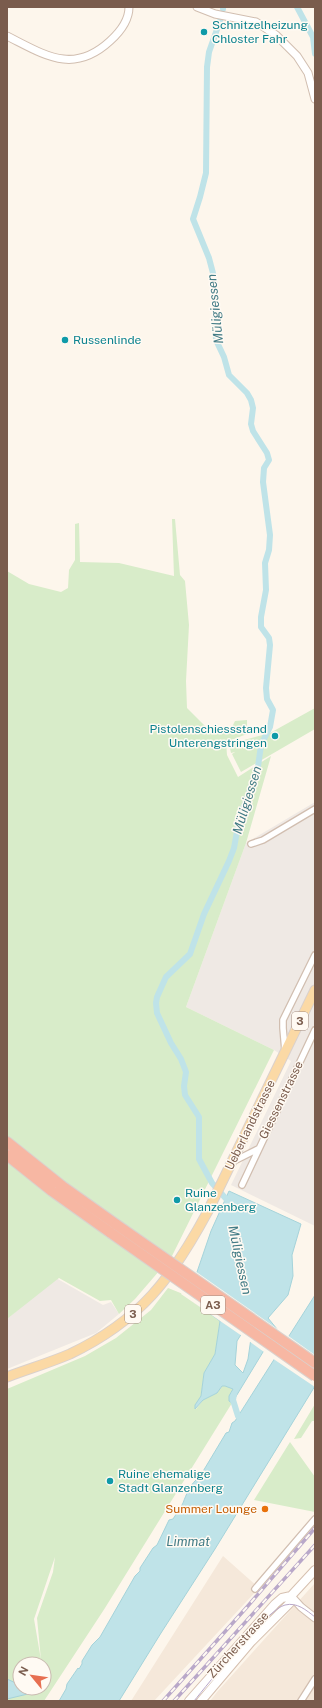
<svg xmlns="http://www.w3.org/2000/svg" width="322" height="1708" viewBox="0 0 322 1708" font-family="'Public Sans',sans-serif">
	<rect width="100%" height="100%" fill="#fdf6ec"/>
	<path fill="#f5e8da" d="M223,1556L259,1588L154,1701H131Z
		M315,1583V1701H210L217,1692Z"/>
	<path fill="#efe9e4" d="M315,802V1226L231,1185L291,1061L274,1050L186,1007L246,843Z
		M56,1278L103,1305L111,1302L119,1314L96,1333L7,1369V1319Z"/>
	<path fill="#d8ecc9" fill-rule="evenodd" d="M172,519H175L180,575L185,581L189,625L186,681L187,708L211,732L230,731L235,721L247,720V734L226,742L227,755L238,777L271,756L246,843L186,1007L274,1050L172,1256L135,1299L119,1314L111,1300L100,1301L59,1278L7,1319V571L29,584L61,592L68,588L69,570L75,560V524L79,523L80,562L119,563L174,576Z
		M315,708V729L241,772L232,754L235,752L231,753L229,744L270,733Z
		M168,1288L183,1294L220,1321L215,1354L204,1373L201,1396L195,1405L196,1409L203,1400L217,1393L222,1386H225L233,1389L229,1401L232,1403L105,1608L44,1701H7V1389L85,1356L116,1338L151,1310ZM55,1557L53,1572L37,1618L41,1660L34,1619ZM20,1664H44V1688H20Z
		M315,1404V1421H312L301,1438L294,1439Z
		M290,1442L315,1477V1512L254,1500Z"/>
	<path fill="#bfe3e8" stroke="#a5d3da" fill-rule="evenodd" d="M229,1191L301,1224L292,1255L293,1276L288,1295L268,1318L277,1329L232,1403L229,1401V1396L233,1389L225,1386H222L217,1393L203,1400L195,1409V1405L201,1396L204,1373L215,1354L220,1321L183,1294L197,1272L211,1231ZM247,1325L251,1338L248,1359L243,1373L235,1365L237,1341Z
		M315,1295V1386L215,1549L161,1633L119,1701H59L66,1689L67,1684L78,1668L79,1669L82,1664V1661L92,1645L100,1637L135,1576L140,1571V1568L153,1548L157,1545L169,1520L173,1519C176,1514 181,1508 183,1503C186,1495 191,1482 199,1478L226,1433L229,1432L232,1423L235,1421Z
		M7,1679L20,1685V1688H25L32,1693L7,1699Z"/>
	<path fill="#fdf6ec" d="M195,1271L279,1330L264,1352L249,1341L252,1331L247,1328L242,1336L181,1294Z
		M287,1335L315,1355V1387L272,1358Z"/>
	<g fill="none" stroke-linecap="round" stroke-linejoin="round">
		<path stroke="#bfe3e8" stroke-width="6" d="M297,7L313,37L315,54
			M223,9V7
			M221,18L209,52L207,67L206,173L200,197L193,219L209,258L214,277L216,340L224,357L229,375L247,393L251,400L253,408L251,424L253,431L267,453L269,460L264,468L263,482L270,535L269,550L265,563L266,590L261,617V627L269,638L270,645L266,688L267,699L273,710L270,727L261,745L258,767L245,804L240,815L234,848L229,861L204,914L190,954L166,977L157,997L156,1003L157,1013L171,1043L181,1059L186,1072L184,1086L185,1095L199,1117V1159L212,1183L228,1201L229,1205
			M234,1394L233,1400L238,1416"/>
		<g stroke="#d1beb0" stroke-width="8">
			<path id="minor" d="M251,844L263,840L315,809
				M285,1051L283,1028V1020L315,955
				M234,1161L258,1149
				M242,1185L315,1030
				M255,1589L315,1519
				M301,1701L315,1679"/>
		</g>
		<g stroke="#d1beb0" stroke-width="9">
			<path id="tertiary" d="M197,7L215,14L256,22L276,35L297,56L308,73L315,99
				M7,36C45,55 73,75 110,41C120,32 129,20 129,7
				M291,1596L301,1607L315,1618"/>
		</g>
		<g stroke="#d6c0b0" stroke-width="10">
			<path id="secondary" d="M189,1701L275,1604L282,1598L291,1596L315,1570
				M201,1701L251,1642L290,1603L291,1596"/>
		</g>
		<g stroke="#dad1cd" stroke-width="11">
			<path id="primary" d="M7,1377C28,1369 49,1363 70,1354C141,1320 172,1278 208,1211L315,990"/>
		</g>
		<g stroke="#dad1cd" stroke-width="12">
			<path id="motorway" d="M7,1142L62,1186L117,1225
				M7,1155L52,1191L111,1233"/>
		</g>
		<use href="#minor" stroke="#fff" stroke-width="5.5"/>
		<use href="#tertiary" stroke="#fff" stroke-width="7"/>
		<use href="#secondary" stroke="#fff" stroke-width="8"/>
		<use href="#primary" stroke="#fbd9a5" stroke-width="9"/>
		<use href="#motorway" stroke="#f7b7a3" stroke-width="10"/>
		<path stroke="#b9a8c9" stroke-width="1" d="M194,1701C208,1684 267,1609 285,1605C297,1602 306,1610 315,1617"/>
		<g stroke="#b9a8c9" stroke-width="3.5">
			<path id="rail" d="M163,1701L247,1607L315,1528
				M174,1701L315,1545"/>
		</g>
		<use href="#rail" stroke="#fffaf3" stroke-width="2" stroke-dasharray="6" stroke-linecap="butt"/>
		<g stroke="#dad1cd" stroke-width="12" stroke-linecap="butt">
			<path id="motorway-bridge" d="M117,1225L315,1363
				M111,1233L315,1376"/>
		</g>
		<use href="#motorway-bridge" stroke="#f7b7a3" stroke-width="10"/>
	</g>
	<g fill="#0f9aa8" stroke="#fffaf3" stroke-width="1.5">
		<circle cx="204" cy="32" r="4"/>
		<circle cx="65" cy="340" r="4"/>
		<circle cx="275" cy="736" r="4"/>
		<circle cx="177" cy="1200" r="4"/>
		<circle cx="110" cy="1481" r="4"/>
	</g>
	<circle fill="#e8710a" stroke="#fffaf3" stroke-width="1.5" cx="265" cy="1509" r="4"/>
	<g text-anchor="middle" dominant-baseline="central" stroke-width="3" stroke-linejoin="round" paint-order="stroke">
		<g fill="#fffaf3" stroke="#a28b7f" stroke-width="1">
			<rect x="292" y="1012" width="16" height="18" rx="3"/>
			<rect x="201" y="1296" width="24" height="18" rx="3"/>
			<rect x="125" y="1305" width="16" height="18" rx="3"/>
		</g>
		<g font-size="11" font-weight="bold" fill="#7a5c4d">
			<text x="300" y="1021">3</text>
			<text x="213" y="1305">A3</text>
			<text x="133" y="1314">3</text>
		</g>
		<g font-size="12" fill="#0d838f" stroke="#fffaf3" text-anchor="start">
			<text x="212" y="25">Schnitzelheizung<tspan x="212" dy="14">Chloster Fahr</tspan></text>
			<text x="73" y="340">Russenlinde</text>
			<text x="267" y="729" text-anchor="end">Pistolenschiessstand<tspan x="267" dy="14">Unterengstringen</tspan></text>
			<text x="185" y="1193">Ruine<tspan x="185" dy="14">Glanzenberg</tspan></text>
			<text x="118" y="1474">Ruine ehemalige<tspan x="118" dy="14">Stadt Glanzenberg</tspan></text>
		</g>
		<g font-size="12" fill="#7a5c4d" stroke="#fffaf3">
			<text transform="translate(281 1100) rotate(-64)">Giessenstrasse</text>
			<text transform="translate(250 1125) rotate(-64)">Ueberlandstrasse</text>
			<text transform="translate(238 1645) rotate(-48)">Zürcherstrasse</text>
		</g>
		<g font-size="12" fill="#c56008" stroke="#fffaf3" text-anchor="end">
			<text x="257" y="1509">Summer Lounge</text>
		</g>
		<g font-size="13" font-style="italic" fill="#437c86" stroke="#fffaf3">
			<text transform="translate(215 309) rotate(-96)">Müligiessen</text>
			<text transform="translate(247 800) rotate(-73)">Müligiessen</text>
			<text transform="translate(240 1260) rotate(78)">Müligiessen</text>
			<text x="188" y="1541">Limmat</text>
		</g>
	</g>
	<rect width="322" height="1708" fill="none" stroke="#7a5c4d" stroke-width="16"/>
	<g transform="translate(32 1676) rotate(299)"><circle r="19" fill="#fffaf3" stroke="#cabbb1"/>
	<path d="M0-3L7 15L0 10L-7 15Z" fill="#e76f51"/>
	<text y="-6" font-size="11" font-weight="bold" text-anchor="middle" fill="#7a5c4d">N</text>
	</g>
</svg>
